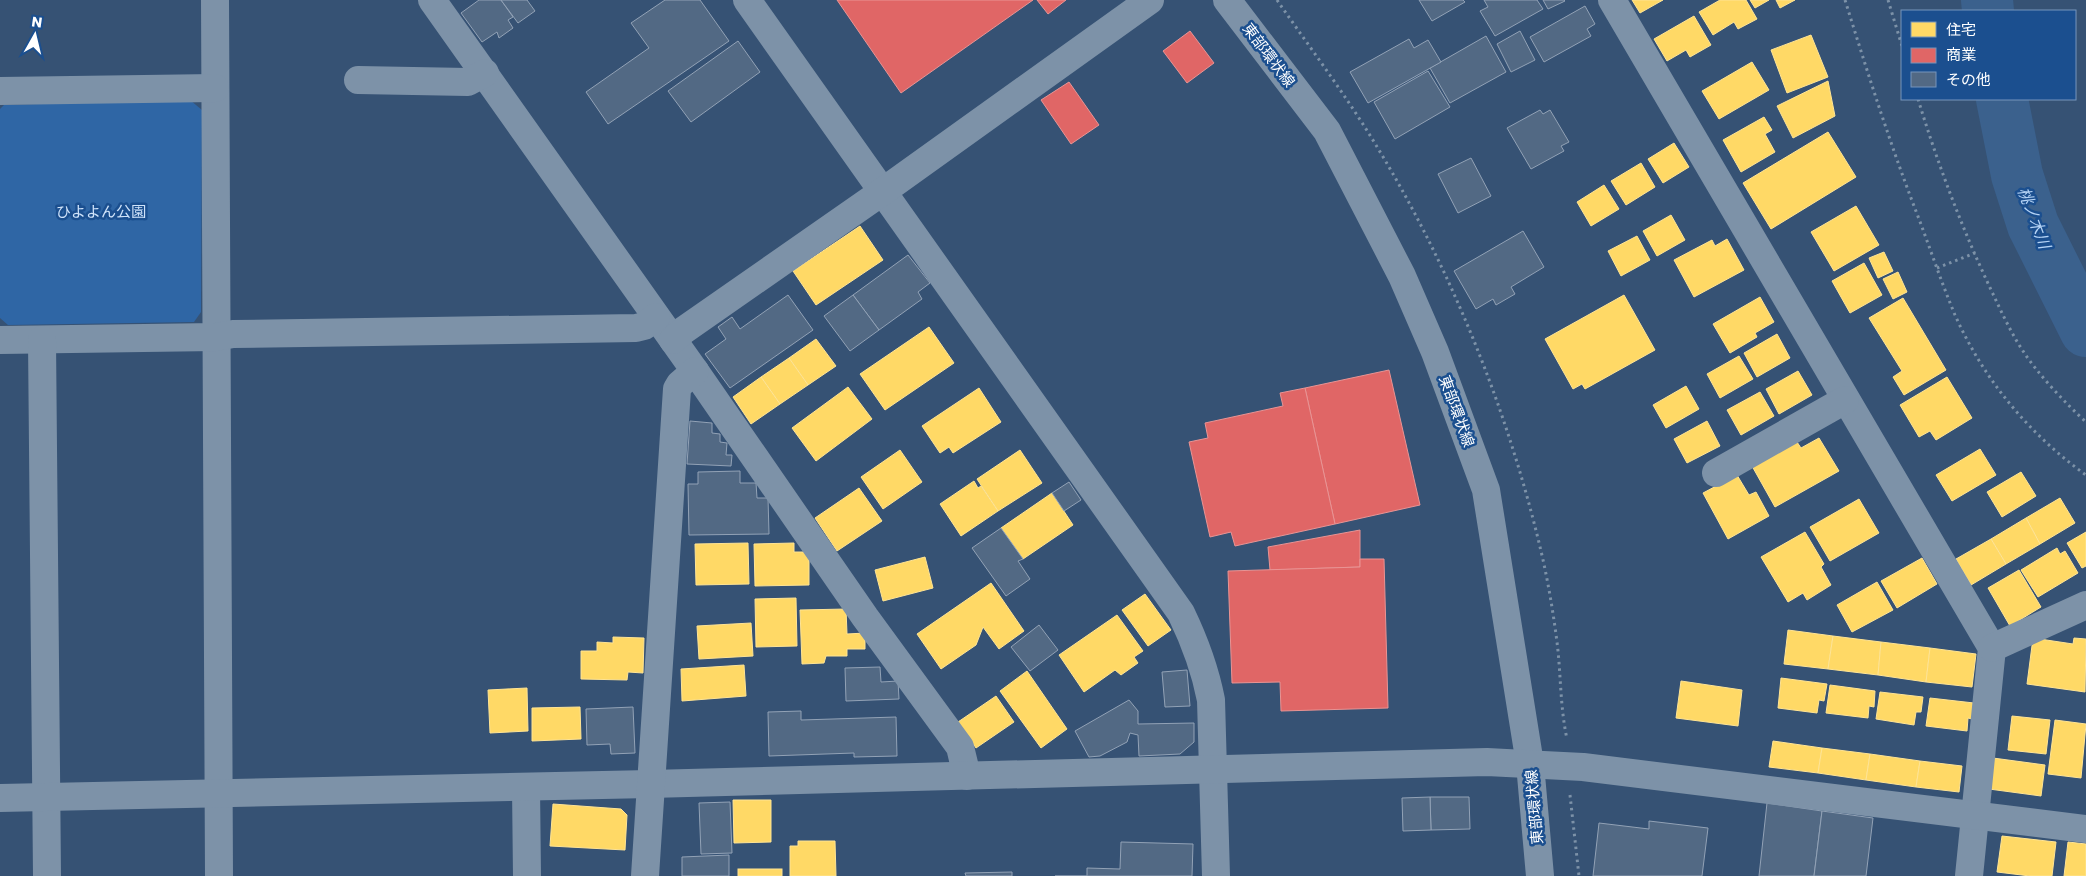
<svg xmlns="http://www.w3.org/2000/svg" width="2086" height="876" viewBox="0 0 2086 876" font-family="Poppins,'Noto Sans JP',sans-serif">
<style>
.green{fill:#2f66a5}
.homes{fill:#ffd966;stroke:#ffe494}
.shops{fill:#e06666;stroke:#e99494}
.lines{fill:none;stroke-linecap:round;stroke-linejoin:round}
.river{stroke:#3b618d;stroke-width:52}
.building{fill:#526984;stroke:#92a2b6}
.path{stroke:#7d92a8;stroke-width:3;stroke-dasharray:2.5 4;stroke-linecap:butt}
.minor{stroke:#7d92a8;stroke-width:28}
.labels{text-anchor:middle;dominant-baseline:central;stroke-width:5;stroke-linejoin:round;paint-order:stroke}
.street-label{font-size:15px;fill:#fff;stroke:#1b4f8f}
.park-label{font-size:15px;fill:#cfe3fa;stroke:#1b4f8f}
.water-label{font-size:16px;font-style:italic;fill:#b5d3f5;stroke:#1b4f8f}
</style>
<rect width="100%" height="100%" fill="#365274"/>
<!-- green -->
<path class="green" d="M190 100 202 110 201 312 194 322 8 325 0 318V109L4 105Z"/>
<!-- homes -->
<g class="homes">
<path d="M1632 0H1663L1640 13Z"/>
<path d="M1720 0H1746L1757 19 1738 29 1734 22 1713 35 1699 12Z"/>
<path d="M1750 0H1769L1755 8Z"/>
<path d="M1776 0H1795L1780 8Z"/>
<path d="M1694 16 1711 45 1690 57 1686 50 1667 61 1654 39Z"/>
<path d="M1811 35 1828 77 1787 93 1771 50Z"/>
<path d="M1752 62 1769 90 1719 119 1702 91Z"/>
<path d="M1828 81 1835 116 1793 138 1777 106Z"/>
<path d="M1764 117 1772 130 1765 134 1775 152 1741 172 1723 140Z"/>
<path d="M1828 132 1856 177 1771 229 1743 183Z"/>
<path d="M1674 143 1689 167 1663 183 1648 159Z"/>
<path d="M1641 163 1655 187 1626 205 1611 181Z"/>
<path d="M1604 185 1619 209 1591 226 1577 202Z"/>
<path d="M1856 206 1879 245 1834 271 1811 232Z"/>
<path d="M1671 215 1685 240 1657 256 1643 231Z"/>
<path d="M860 226 883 260 816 305 793 271Z"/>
<path d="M1637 236 1650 260 1621 276 1608 251Z"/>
<path d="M1727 239 1744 270 1694 297 1674 260 1712 240 1715 246Z"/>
<path d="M1884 252 1893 271 1878 278 1869 258Z"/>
<path d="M1864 263 1882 295 1850 313 1832 281Z"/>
<path d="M1898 272 1907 292 1893 299 1883 279Z"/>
<path d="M1624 295 1655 350 1585 389 1582 384 1573 389 1545 339Z"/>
<path d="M1760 297 1774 322 1755 333 1757 337 1730 353 1713 324Z"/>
<path d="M1903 298 1946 370 1904 395 1893 377 1902 371 1869 318Z"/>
<path d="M929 327 954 363 885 410 860 374Z"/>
<path d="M1777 334 1790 358 1757 377 1744 353Z"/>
<path d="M816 339 836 366 808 385 789 358Z"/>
<path d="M1739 356 1753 379 1720 398 1707 374Z"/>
<path d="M789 358 808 385 780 404 761 377Z"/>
<path d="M1798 371 1812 395 1779 414 1766 389Z"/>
<path d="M761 377 780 404 751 424 733 397Z"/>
<path d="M1947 377 1972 418 1936 440 1930 431 1919 437 1900 405Z"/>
<path d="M1686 386 1699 409 1666 428 1653 405Z"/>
<path d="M848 387 872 419 816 461 792 428Z"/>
<path d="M979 388 1001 422 953 453 949 447 940 453 922 426Z"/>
<path d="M1760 392 1774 416 1741 435 1727 410Z"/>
<path d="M1707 421 1720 446 1687 463 1674 439Z"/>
<path d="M1819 438 1839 471 1775 507 1752 466 1797 442 1801 448Z"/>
<path d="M1980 449 1996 475 1952 501 1936 475Z"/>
<path d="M900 450 922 482 883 509 861 477Z"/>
<path d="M1020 450 1042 483 998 511 977 479Z"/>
<path d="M2021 472 2036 496 2002 517 1987 492Z"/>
<path d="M1737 475 1749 495 1756 492 1769 516 1728 539 1703 493Z"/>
<path d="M974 481 978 488 981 486 998 511 961 536 940 504Z"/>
<path d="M859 488 882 521 837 551 815 518Z"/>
<path d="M1052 493 1073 525 1023 559 1001 528Z"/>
<path d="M2060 498 2075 523 2040 544 2026 518Z"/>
<path d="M1859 499 1879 533 1830 561 1810 527Z"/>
<path d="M2026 518 2040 544 2006 564 1991 539Z"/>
<path d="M1805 532 1824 564 1821 567 1831 585 1807 600 1803 593 1788 602 1761 557Z"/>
<path d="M2086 532V566L2082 568 2067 543Z"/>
<path d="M1991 539 2006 564 1971 585 1956 559Z"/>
<path d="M748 543 749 584 696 585 695 544Z"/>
<path d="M794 543V552H809V585L755 586 754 544Z"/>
<path d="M2057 548 2060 554 2065 551 2078 573 2038 597 2021 570Z"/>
<path d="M925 557 933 588 883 601 875 570Z"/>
<path d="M1922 558 1937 584 1897 608 1881 581Z"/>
<path d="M2019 570 2041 607 2010 626 1988 588Z"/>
<path d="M1877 582 1893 610 1852 632 1837 605Z"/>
<path d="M991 583 1024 631 999 649 983 627 976 645 941 669 917 634Z"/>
<path d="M1145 594 1171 630 1148 646 1122 610Z"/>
<path d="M796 598 797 646 756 647 755 599Z"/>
<path d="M846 609 847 634 865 633V649H847V656H826L824 663 802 664 800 610Z"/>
<path d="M1117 615 1143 651 1134 657 1138 663 1121 675 1115 670 1084 692 1059 655Z"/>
<path d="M751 623 753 656 699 659 697 626Z"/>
<path d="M1788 630 1833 636 1828 669 1784 664Z"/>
<path d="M1833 636 1881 642 1878 675 1828 669Z"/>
<path d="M613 637 644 638 643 673 628 672 627 680 581 679V651H597V642L613 643Z"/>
<path d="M2033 638 2073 644 2074 638 2086 639 2085 692 2027 684Z"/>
<path d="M1881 642 1930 648 1926 682 1878 675Z"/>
<path d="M1930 648 1976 654 1972 687 1926 682Z"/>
<path d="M744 665 746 696 682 701 681 669Z"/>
<path d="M1027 671 1067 729 1041 748 1000 691Z"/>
<path d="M1781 678 1827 684 1824 701 1819 700 1817 713 1778 708Z"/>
<path d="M1681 681 1742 690 1738 726 1676 718Z"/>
<path d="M1830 685 1875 691 1874 707 1869 706 1868 718 1826 713Z"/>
<path d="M527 688 528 731 490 733 488 690Z"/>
<path d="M1880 692 1923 697 1921 712H1916L1914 725 1876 719Z"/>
<path d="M996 696 1014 722 976 748 958 722Z"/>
<path d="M1930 698 1974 703 1972 719 1968 718 1967 731 1926 726Z"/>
<path d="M580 707 581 739 532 741V708Z"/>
<path d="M2012 716 2050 720 2046 754 2008 750Z"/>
<path d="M2055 720 2086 724 2081 778 2048 774Z"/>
<path d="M1773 741 1822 748 1818 773 1769 767Z"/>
<path d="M1822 748 1870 754 1866 780 1818 773Z"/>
<path d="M1870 754 1920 761 1916 787 1866 780Z"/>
<path d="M1993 758 2045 765 2041 796 1989 789Z"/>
<path d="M1920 761 1962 766 1959 792 1916 787Z"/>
<path d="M733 800H771V842L734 843Z"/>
<path d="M553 804 621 809 627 815 625 850 550 846Z"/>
<path d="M2002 836 2056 842 2052 876H2030L1997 872Z"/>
<path d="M798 841H835L836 876H790V846H798Z"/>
<path d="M2068 842 2086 844V876H2064Z"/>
<rect x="738" y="869" width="44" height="7"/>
</g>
<!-- shops -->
<g class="shops">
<path d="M837 0H1033L901 93Z"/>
<path d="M1037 0H1066L1048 14Z"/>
<path d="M1190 31 1214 63 1187 83 1163 51Z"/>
<path d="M1069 82 1099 125 1071 144 1041 100Z"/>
<path d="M1389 370 1420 505 1335 524 1305 388Z"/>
<path d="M1305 388 1335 524 1235 546 1231 532 1210 537 1189 442 1208 438 1205 423 1283 406 1280 393Z"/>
<path d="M1360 530V567L1270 570 1268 547Z"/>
<path d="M1360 559H1384L1388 708 1281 711 1280 682 1232 683 1228 571 1360 567Z"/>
</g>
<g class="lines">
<!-- river -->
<g class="river">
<path d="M1987 0 1988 11"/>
<path d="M2002 99 2017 175 2033 225 2086 331"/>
</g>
</g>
<!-- building -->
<g class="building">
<path d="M479 0H501L513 17 508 20 513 28 499 38 497 32 482 42 461 13Z"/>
<path d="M501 0H527L535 11 518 23Z"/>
<path d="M665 0H700L729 41 608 124 586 92 649 48 631 23Z"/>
<path d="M1419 0H1463L1465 2 1432 21Z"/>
<path d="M1484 0H1537L1543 9 1495 36 1480 11 1488 7Z"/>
<path d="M1543 0H1564L1565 1 1548 9Z"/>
<path d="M1585 6 1595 24 1587 29 1591 36 1544 62 1530 37Z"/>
<path d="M1520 31 1535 60 1511 72 1497 44Z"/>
<path d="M1486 36 1506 72 1450 103 1430 68Z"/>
<path d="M1409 39 1414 48 1428 40 1441 62 1368 103 1350 72Z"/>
<path d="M738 41 760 72 691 122 668 91Z"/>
<path d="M1428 71 1450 107 1395 139 1374 102Z"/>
<path d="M1540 110 1543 114 1550 110 1569 142 1561 146 1564 151 1531 169 1507 128Z"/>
<path d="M1471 158 1491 196 1458 213 1438 174Z"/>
<path d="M1523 231 1544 267 1511 287 1515 294 1496 305 1493 299 1476 309 1454 271Z"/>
<path d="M908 255 930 283 918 292 922 299 879 330 853 295Z"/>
<path d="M788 295 813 330 730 388 705 354 726 339 718 327 732 317 740 329Z"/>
<path d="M853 295 879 330 850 351 824 316Z"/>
<path d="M690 421 712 423V433L720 434V442L727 443 726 455H732L731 466 687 464Z"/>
<path d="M740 471V483H756L757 498H768L769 534 689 535 688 484H698V472Z"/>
<path d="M1069 482 1081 500 1064 511 1052 493Z"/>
<path d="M1001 528 1023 559 1018 561 1030 579 1006 596 972 548Z"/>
<path d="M1039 625 1058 650 1030 671 1011 647Z"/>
<path d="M880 667 881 682 898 681 899 699 846 701 845 668Z"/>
<path d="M1187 670 1190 706 1165 707 1162 672Z"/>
<path d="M1129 700 1138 711V724L1194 723V742L1180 754 1139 756 1138 735 1130 733 1127 742 1100 756 1089 757 1075 731Z"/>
<path d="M633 707 635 753 611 754 610 744 587 745 586 709Z"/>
<path d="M801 711V720L896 717 897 756 854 757V753L769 756 768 712Z"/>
<path d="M1430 797H1469L1470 829 1431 830Z"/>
<path d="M1430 797 1431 830 1403 831 1402 798Z"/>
<path d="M730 802 732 853 701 854 699 803Z"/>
<path d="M1767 803 1822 811 1814 876H1759Z"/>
<path d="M1822 811 1873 818 1866 876H1814Z"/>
<path d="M1649 821 1708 828 1702 876H1593L1599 823 1649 829Z"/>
<path d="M1121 842 1193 844 1192 876H1055H1087V868L1120 869Z"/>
<path d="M729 855V876H682V857Z"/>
<path d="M1012 872V876H966L965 873Z"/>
</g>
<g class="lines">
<!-- path -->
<g class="path">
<path d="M1277 0C1308 45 1342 90 1371 137 1449 263 1507 407 1541 551 1548 581 1553 611 1557 642 1561 674 1560 707 1567 739"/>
<path d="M1845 0C1868 74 1891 147 1919 219 1931 251 1942 284 1955 315 1984 380 2029 434 2086 475"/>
<path d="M1888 0 1902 46"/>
<path d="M1918 99C1938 165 1963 231 1993 294 2002 313 2011 333 2023 351 2037 373 2066 404 2086 422"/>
<path d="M1937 268 1975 253"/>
<path d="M1570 795 1579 876"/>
</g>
<!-- minor -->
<g class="minor">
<path d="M215 0 219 876"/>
<path d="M432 0 695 371 865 617 960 747 967 776"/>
<path d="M747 0 1181 613C1195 642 1205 669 1211 700L1216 876"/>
<path d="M1227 0 1327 131 1402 276 1435 352 1486 490 1530 764 1540 876"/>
<path d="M1612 0 1992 648 1969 876"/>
<path d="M358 80 468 82 485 73"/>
<path d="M0 91 215 88"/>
<path d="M0 340 216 337 233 334 636 328 644 326 656 317"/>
<path d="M42 340 47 876"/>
<path d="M673 340 684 330 882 192 1150 0"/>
<path d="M1716 473 1845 400"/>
<path d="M1992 648 2086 605"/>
<path d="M526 787 527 876"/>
<path d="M0 798 650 784 1487 762 1583 767 2086 829"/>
<path d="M645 876 677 389 680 384 695 371"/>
</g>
</g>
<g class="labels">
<!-- street labels -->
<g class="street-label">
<text transform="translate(1269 55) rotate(53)">東部環状線</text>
<text transform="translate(1457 411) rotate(70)">東部環状線</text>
<text transform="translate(1534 807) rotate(-95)">東部環状線</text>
</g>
<!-- park labels -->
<g class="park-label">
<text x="101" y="211">ひよよん公園</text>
</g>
<!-- water labels -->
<g class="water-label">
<text transform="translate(2034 218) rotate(69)">桃ノ木川</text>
</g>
</g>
<!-- legend -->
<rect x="1901" y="10" width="175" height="90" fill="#1b4f8f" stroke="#7695bc"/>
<rect x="1911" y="22" width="25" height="15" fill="#ffd966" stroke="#7695bc"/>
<text x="1946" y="35" font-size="15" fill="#ffffff">住宅</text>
<rect x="1911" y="48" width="25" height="15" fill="#e06666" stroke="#7695bc"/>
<text x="1946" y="60" font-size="15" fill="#ffffff">商業</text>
<rect x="1911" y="72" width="25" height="15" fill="#526984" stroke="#7695bc"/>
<text x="1946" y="85" font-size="15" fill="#ffffff">その他</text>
<!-- north arrow -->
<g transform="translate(35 35) rotate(8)" stroke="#1b4f8f" stroke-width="4" paint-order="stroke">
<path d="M0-4L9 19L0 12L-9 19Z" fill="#ffffff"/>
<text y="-8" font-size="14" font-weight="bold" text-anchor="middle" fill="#ffffff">N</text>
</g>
</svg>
